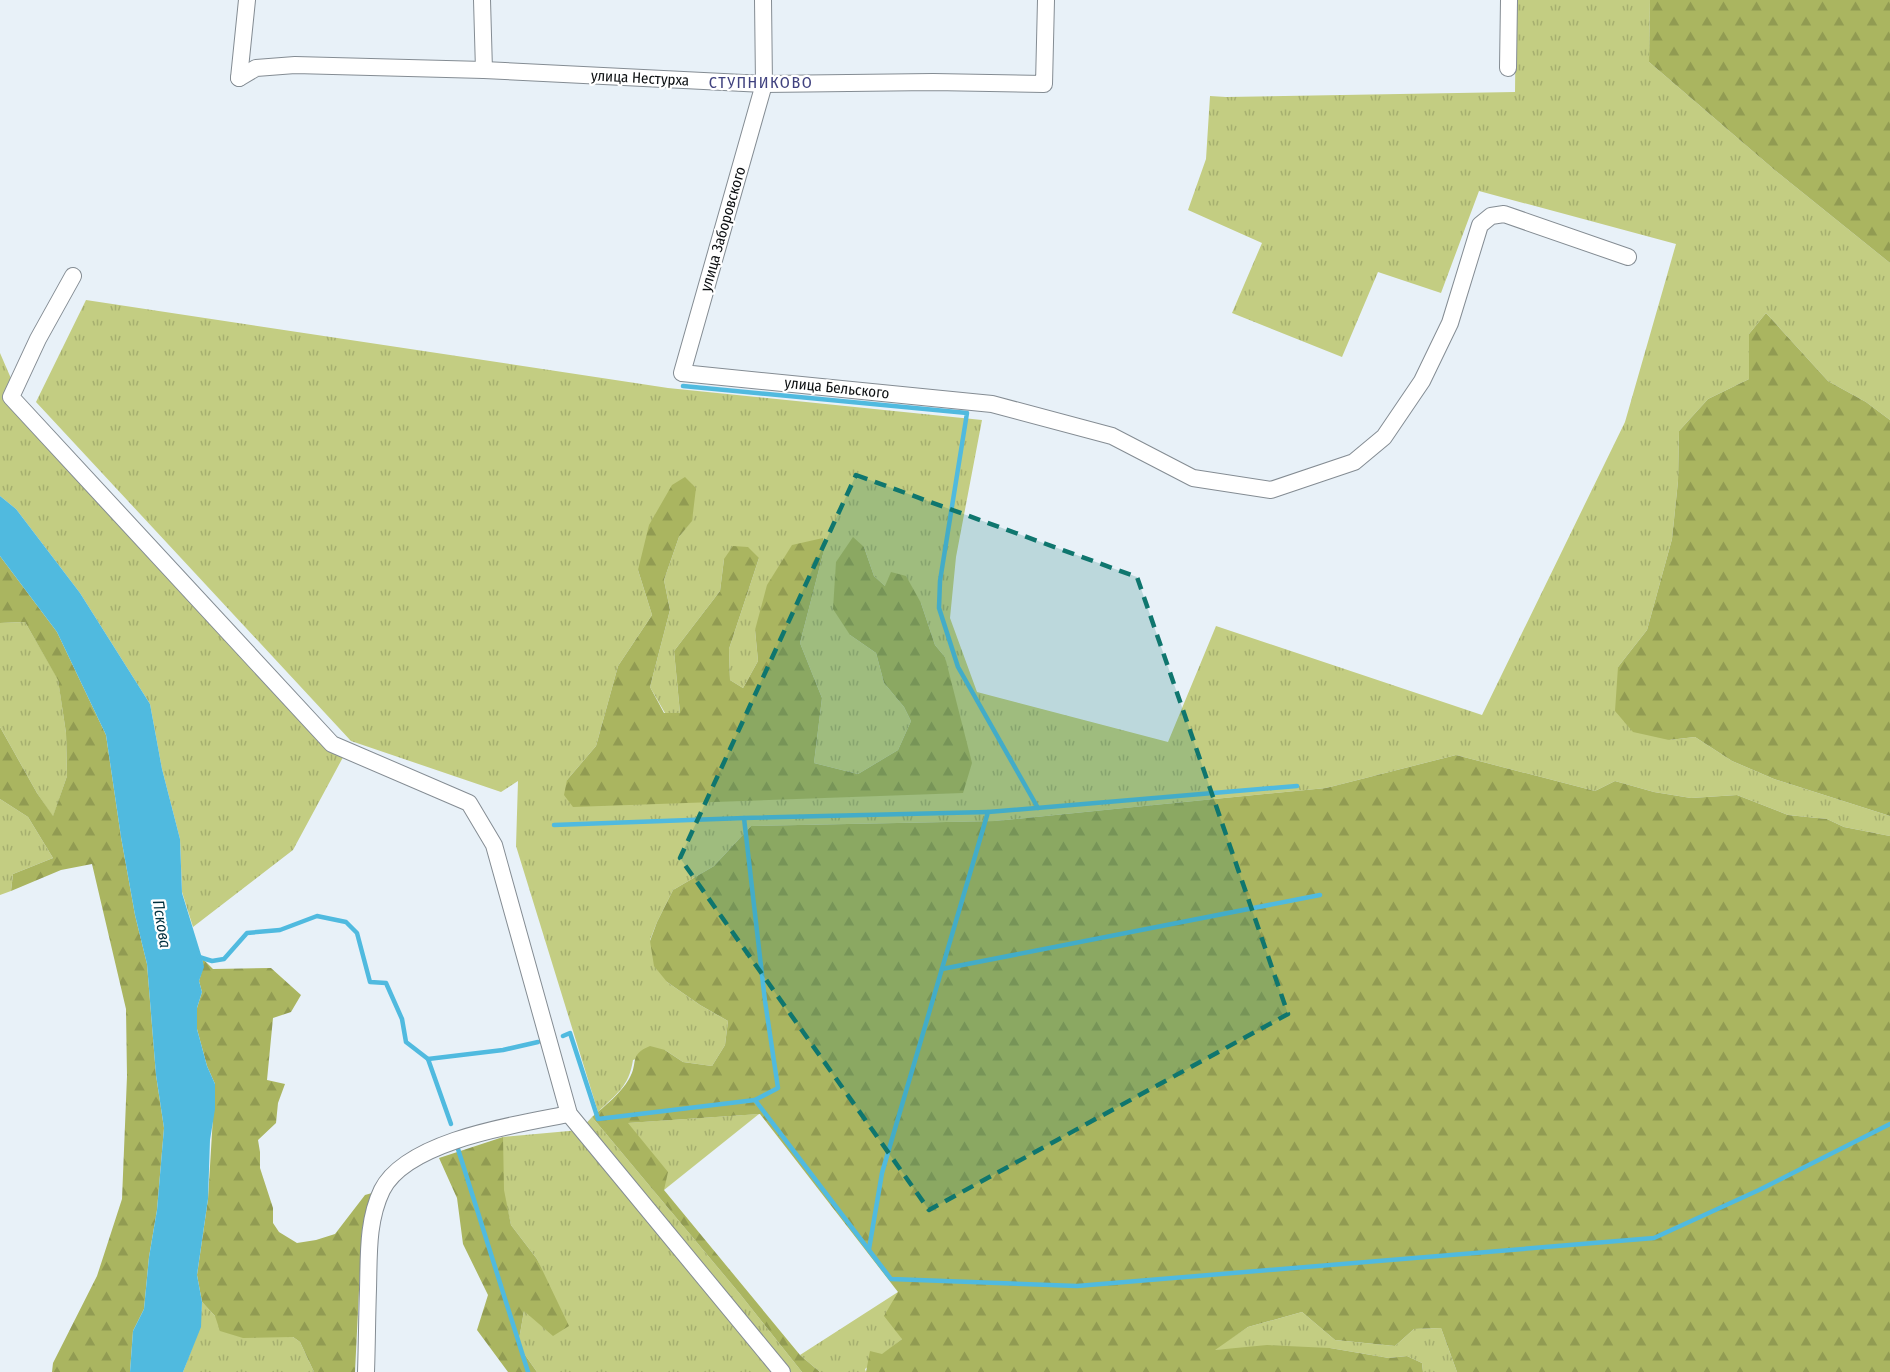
<svg xmlns="http://www.w3.org/2000/svg" width="1890" height="1372" viewBox="0 0 1890 1372" font-family="'Fira Sans Condensed',sans-serif">
<style>
.grass{fill:url(#grass-tufts);fill-rule:evenodd}
.forest{fill:url(#forest-firs)}
.water{fill:#50badf}
.lines{fill:none;stroke-linecap:round;stroke-linejoin:round}
.stream{stroke:#50badf;stroke-width:4.5}
.minor-casing{stroke:#848c93;stroke-width:18}
.minor{stroke:#fff;stroke-width:16}
.marked{fill:#0f766e;fill-opacity:0.2;stroke:#0f766e;stroke-width:4.5;stroke-dasharray:12 8;stroke-linejoin:round}
.labels{text-anchor:middle;dominant-baseline:central;stroke-width:4.5;stroke-linejoin:round;paint-order:stroke}
.street-label{font-size:15px;fill:#0d1012;stroke:#fff}
.neighbourhood-label{font-size:16px;letter-spacing:1.5px;fill:#40427f;stroke:#fff}
.water-label{font-size:16px;font-style:italic;fill:#00303f;stroke:#fff}
</style>
<defs>
<pattern id="grass-tufts" width="24" height="20" patternUnits="userSpaceOnUse" patternTransform="scale(1.5)"><rect width="24" height="20" fill="#c3cd82"/><path d="M3 7l-1-3M5 7V3M7 7l1-3M15 17l-1-3M17 17v-4M19 17l1-3" fill="none" stroke="#a6af6f"/></pattern>
<pattern id="forest-firs" width="22" height="20" patternUnits="userSpaceOnUse" patternTransform="scale(1.5)"><rect width="22" height="20" fill="#aab560"/><path d="M5 1l3.5 6h-7zM16 11l3.5 6h-7z" fill="#919b52"/></pattern>
</defs>
<rect width="100%" height="100%" fill="#e8f1f8"/>
<!-- grass -->
<g class="grass">
<path d="M1516 0H1650L1649 62 1777 172 1890 263V420L1866 402 1828 381 1766 313 1749 334V379L1708 399 1679 431 1678 481 1672 539 1647 630 1618 667 1669 740 1695 737 1732 761 1774 779 1890 816V836L1844 827 1827 819 1788 815 1737 795 1691 798 1654 792 1615 781 1595 791 1456 755 1326 788 1144 806 995 821 751 826 714 866 673 890 657 922 650 940 667 982 700 1005 728 1021 725 1045 712 1066 683 1062 665 1050 633 1060C629 1087 616 1094 598 1112L516 846 518 781 501 792 351 741 36 402 86 300 668 388 982 420 956 557 950 618 977 692 1168 742 1216 626 1482 715 1625 422 1676 244 1479 191 1441 293 1378 272 1342 357 1232 313 1262 243 1188 210 1206 159 1210 96 1226 97 1515 92ZM692 520 679 537 664 580 670 610 650 687 665 713H680L674 651 720 591 724 559 759 558 729 649 730 680 743 688 758 661 755 630 823 554 800 643 822 698 814 763 858 774 898 750 911 721 904 707 884 683 876 653 850 635 864 547 874 576 886 587 921 603 935 645 945 657 962 793 567 780 596 746 618 666 652 615 638 570Z"/>
<path d="M0 353 16 390 20 407 337 742 348 748 293 850 193 927 182 892 180 839 162 769 150 704 80 593 16 509 0 496Z"/>
<path d="M25 622 58 679 66 733 67 776 53 817 37 793 0 727V623Z"/>
<path d="M0 799 28 817 53 858 13 874 11 891 0 895Z"/>
<path d="M759 1114 664 1190 627 1123Z"/>
<path d="M592 1117 740 1294 802 1372H537L518 1345 524 1311 550 1290 537 1259 511 1225 503 1190V1137L580 1130Z"/>
<path d="M898 1292 902 1339 865 1369 866 1372H820L800 1355Z"/>
<path d="M202 1302 215 1316 293 1337 300 1342 314 1372H183L200 1327Z"/>
<path d="M1302 1312 1335 1340 1395 1346 1414 1329 1441 1328 1457 1372H1423L1422 1363 1407 1356 1389 1358 1330 1348 1213 1350 1248 1327Z"/>
</g>
<!-- forest -->
<g class="forest">
<path d="M1650 0H1890V263L1777 172 1649 62Z"/>
<path d="M1766 313 1828 381 1866 402 1890 420V816L1774 779 1732 761 1695 737 1669 740 1633 732 1615 711 1618 667 1647 630 1672 539 1678 481 1679 431 1708 399 1749 379V334Z"/>
<path d="M685 477 696 488 692 521 679 537 664 580 670 610 650 687 664 713H680L674 651 720 591 724 559 733 546 748 547 759 558 729 649 730 680 743 688 758 661 755 630 767 585 792 545 823 538V554L800 643 822 698 814 763 858 774 898 750 911 721 904 707 884 683 876 653 850 635 833 609 836 562 853 537 864 547 874 576 885 586 891 572 906 576 921 603 935 645 945 657 972 763 963 793 573 807 564 795 567 780 596 746 618 666 652 615 638 570 649 525 672 485Z"/>
<path d="M0 556 57 632 106 735 121 837 135 915 147 964 156 1075 164 1128 157 1210 149 1257 144 1309 133 1331 130 1372H52L53 1363 97 1276 122 1199 127 1076 126 1009 92 864 61 870 11 891 13 874 53 858 28 817 0 799V727L37 793 53 816 67 776 66 733 58 680 25 622 0 623Z"/>
<path d="M1456 755 1595 791 1615 781 1654 792 1691 798 1737 795 1788 815 1827 819 1844 827 1890 836V1372H1457L1441 1328 1414 1329 1395 1346 1335 1340 1302 1312 1248 1327 1215 1350 1267 1345 1330 1348 1389 1358 1407 1356 1422 1363 1423 1372H866L870 1351 882 1354 902 1339 884 1316 898 1292 760 1114 628 1123 668 1172 664 1190 800 1355 820 1372H802L740 1294 592 1117C605 1106 621 1093 629 1079 639 1063 628 1055 650 1046L665 1050 683 1062 712 1066 725 1045 728 1021 700 1005 667 982 654 966 650 941 657 922 673 890 714 866 751 826 995 821 1144 806 1326 788Z"/>
<path d="M202 958 213 969 271 968 301 995 291 1012 273 1018 267 1080 285 1084 278 1103 276 1123 258 1140 260 1152V1168L273 1208V1223L279 1232 297 1243 316 1240 335 1234 365 1195 372 1193 362 1229 355 1372H314L300 1342 293 1337 243 1338 220 1331 215 1316 202 1302 197 1275 208 1199 215 1084 207 1066 197 1029V1008L202 992 199 981 203 967Z"/>
<path d="M503 1137 504 1190 511 1225 537 1259 569 1326 553 1336 524 1311 518 1345 537 1372H508L477 1330 488 1295 463 1244 457 1198 439 1158Z"/>
</g>
<!-- water -->
<path class="water" d="M0 496 16 509 80 593 150 704 162 769 180 839 182 893 202 958 204 967 199 981 202 992 197 1008V1029L207 1066 215 1084V1109L210 1140 208 1199 197 1275 202 1302 201 1327 183 1372H130L133 1331 144 1309 149 1257 157 1210 164 1128 156 1075 147 964 135 915 121 837 106 735 57 632 0 556Z"/>
<g class="lines">
<!-- stream -->
<g class="stream">
<path d="M683 386 967 413 940 581 939 608 958 667 1038 808"/>
<path d="M744 818 765 1001 778 1088 755 1100"/>
<path d="M554 825 744 818 988 812"/>
<path d="M199 957 212 961 224 959 247 933 280 930 317 916 346 922 357 933 370 982 386 983 402 1019 406 1042 428 1059 503 1050 538 1042"/>
<path d="M942 969 1320 895"/>
<path d="M563 1036 570 1033 598 1119 755 1100 891 1279 1077 1286 1654 1238 1759 1190 1890 1124"/>
<path d="M428 1059 451 1124"/>
<path d="M458 1149 528 1372"/>
<path d="M869 1249 882 1173 988 812 1297 786"/>
</g>
<defs>
<g id="minor">
<path d="M482 0 484 70"/>
<path d="M763 0 764 84 682 373 992 404 1112 436 1193 478 1271 490 1354 462 1384 437 1422 381 1450 323 1480 225 1491 216 1504 214 1628 257"/>
<path d="M1508 68 1509 0"/>
<path d="M239 78 256 68 295 65 484 70 764 84 933 82 1044 84 1046 0"/>
<path d="M239 78 247 0"/>
<path d="M73 276 38 339 11 397 332 744 469 803 494 845 569 1114 782 1372"/>
<path d="M366 1372C367 1344 367 1317 368 1289 369 1256 367 1221 382 1190 407 1140 519 1124 569 1114"/>
</g>
</defs>
<!-- minor casing -->
<use href="#minor" class="minor-casing"/>
<!-- minor -->
<use href="#minor" class="minor"/>
</g>
<!-- marked area -->
<path class="marked" d="M856 475 1137 577 1288 1014 929 1210 680 858Z"/>
<g class="labels">
<!-- street labels -->
<g class="street-label">
<text transform="translate(640 78) rotate(3)">улица Нестурха</text>
<text transform="translate(723 229) rotate(-74)">улица Заборовского</text>
<text transform="translate(837 388) rotate(6)">улица Бельского</text>
</g>
<!-- neighbourhood labels -->
<g class="neighbourhood-label">
<text x="761" y="82">СТУПНИКОВО</text>
</g>
<!-- water labels -->
<g class="water-label">
<text transform="translate(162 924) rotate(81)">Пскова</text>
</g>
</g>
</svg>
